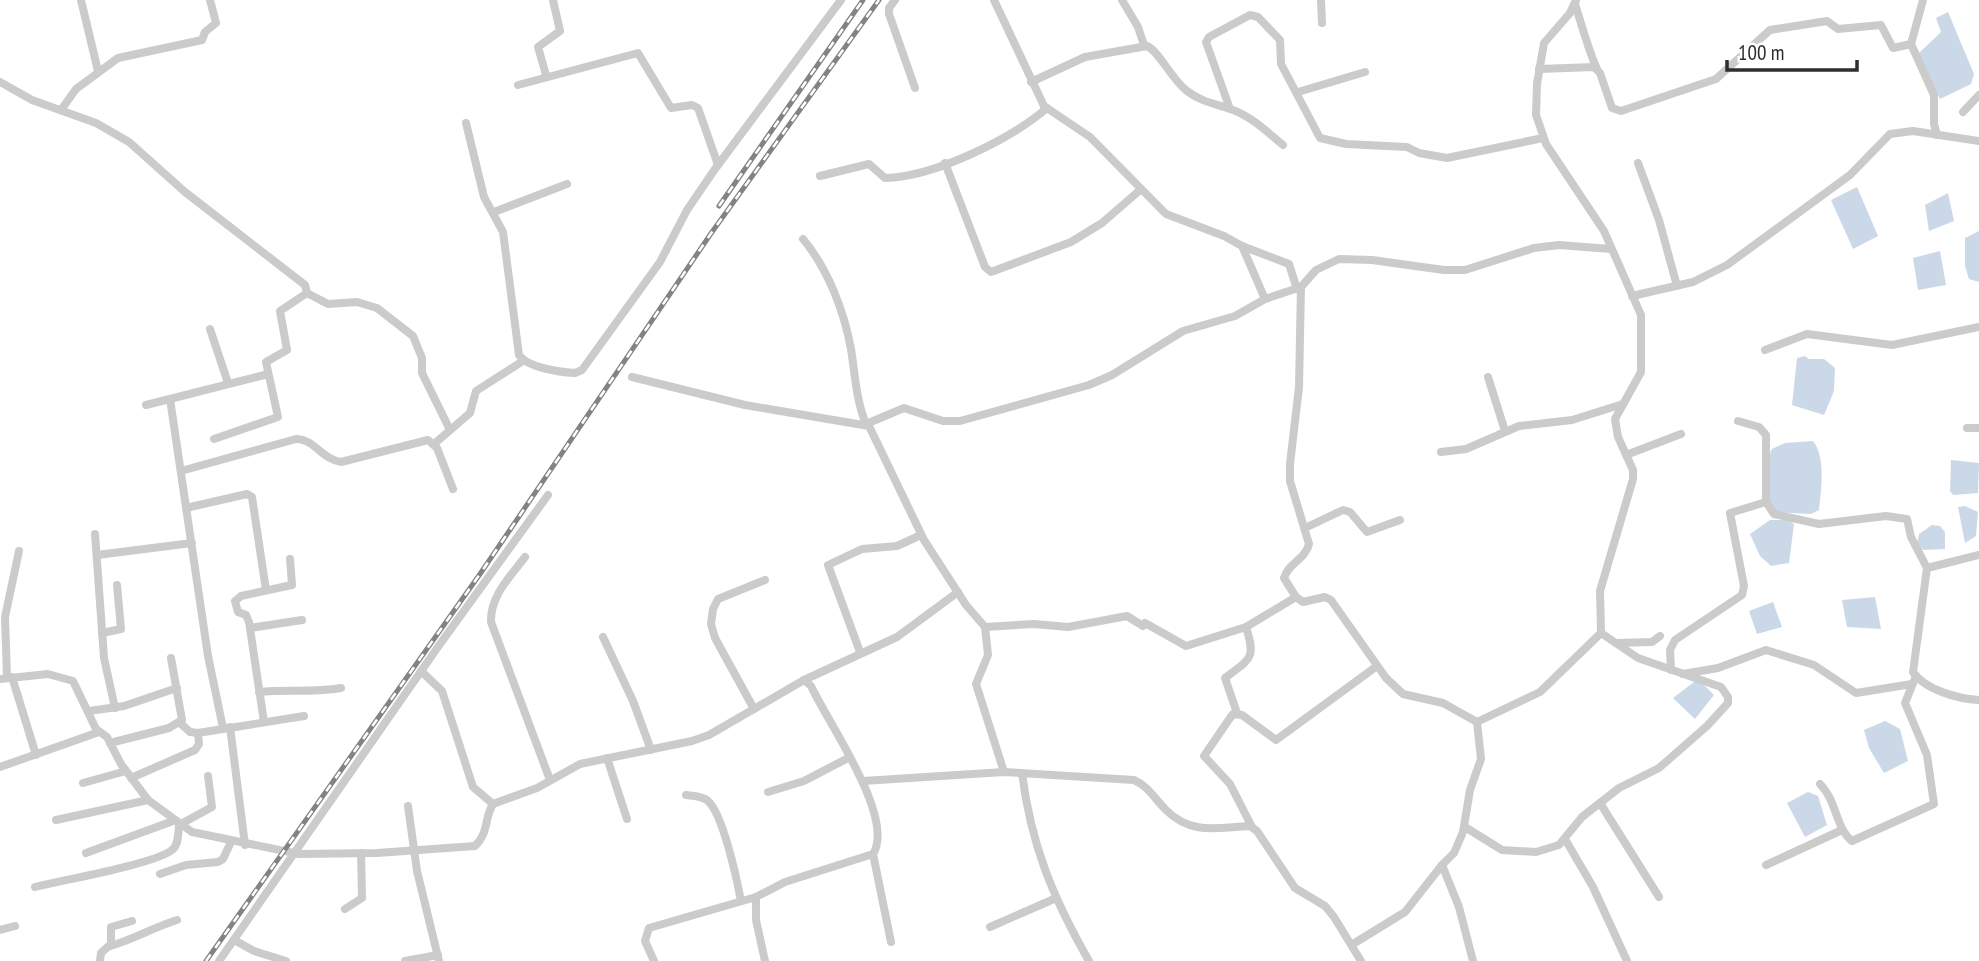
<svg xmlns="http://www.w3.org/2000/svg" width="1979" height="961" viewBox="0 0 1979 961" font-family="'PT Sans Narrow',sans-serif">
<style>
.water{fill:#cbd8e8}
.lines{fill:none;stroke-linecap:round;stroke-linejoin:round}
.street{stroke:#cbcbcb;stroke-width:8}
.rail-casing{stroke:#838383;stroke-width:5}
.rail{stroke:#fff;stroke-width:2.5;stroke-dasharray:8;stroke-linecap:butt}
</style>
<rect width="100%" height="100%" fill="#fff"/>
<!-- water -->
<g class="water">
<path d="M1948 12 1974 74 1971 84 1940 99 1918 54 1941 32 1936 18Z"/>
<path d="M1857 187 1878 236 1853 249 1831 200Z"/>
<path d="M1948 193 1954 221 1929 231 1925 205Z"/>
<path d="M1979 231V282L1969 279 1965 266V238Z"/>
<path d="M1940 251 1946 285 1918 290 1913 258Z"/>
<path d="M1805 356 1809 359H1824L1835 368 1834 391 1824 415 1792 405 1797 358Z"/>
<path d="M1813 441C1826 457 1821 490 1819 510L1811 514 1773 512C1765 494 1763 466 1772 449L1785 443Z"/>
<path d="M1951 460 1979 463 1978 493 1953 495 1950 491Z"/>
<path d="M1965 506 1978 512 1976 536 1965 543 1958 507Z"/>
<path d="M1770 520H1788L1794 524 1789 563 1771 566 1760 556 1750 534Z"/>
<path d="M1932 525 1940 526 1945 532V549L1923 550 1917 544 1919 534Z"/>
<path d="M1875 597 1881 629 1847 627 1842 600Z"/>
<path d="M1773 602 1782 627 1757 634 1749 611Z"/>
<path d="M1698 679 1714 695 1695 719 1673 698Z"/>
<path d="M1885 721 1900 729 1908 761 1884 773 1869 748 1864 730Z"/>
<path d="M1808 792 1818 796 1827 825 1805 837 1787 803Z"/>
</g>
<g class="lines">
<!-- street -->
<g class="street">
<path d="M81 0 98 71"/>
<path d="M895 0 889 8V14L915 88"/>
<path d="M994 0 1044 106 1090 137 1166 214 1224 236 1242 246 1265 299 1301 287 1316 270 1339 259 1372 260 1444 270H1465L1534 248 1559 245 1611 249"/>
<path d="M1122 0 1138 27 1144 45"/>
<path d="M1321 0 1322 23"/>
<path d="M1575 4C1582 26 1588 49 1597 69"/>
<path d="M1911 44 1934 95V124L1937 135"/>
<path d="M1539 69 1594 67 1600 73 1612 108 1621 111 1716 79 1770 30 1827 21 1838 29 1881 25 1893 48 1911 44 1923 0"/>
<path d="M546 75 538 47 560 31 553 0"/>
<path d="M0 82 32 100 96 123 129 142 185 192 305 285 307 293 280 311 287 350 266 362 278 417 214 439"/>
<path d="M1031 82 1085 57 1147 46C1160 52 1171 79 1187 91 1201 102 1217 104 1233 110 1252 117 1267 132 1283 145"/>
<path d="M518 85 638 53 671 108 692 105 698 108 718 165"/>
<path d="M1298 92 1365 72"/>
<path d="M1230 109 1206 42 1209 37 1250 15 1258 17 1280 40 1281 64 1320 138 1346 144 1407 147 1419 153 1447 158 1543 138"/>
<path d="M61 110 76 89 118 58 202 40 205 32 216 23 210 0"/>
<path d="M1963 112 1979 95"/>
<path d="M466 123 484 197 503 232 519 355C528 368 560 372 575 373L582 370 660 262 687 210 715 169 841 0"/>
<path d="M945 163 985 267 991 272 1071 242 1102 223 1140 190"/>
<path d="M1638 163 1659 220 1677 286"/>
<path d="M820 176 869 164 885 178C934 177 1011 139 1047 108"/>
<path d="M494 212 567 184"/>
<path d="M803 239C828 269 844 311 851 349 855 374 856 400 866 424L904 408 943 421H960L1089 385 1112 375 1183 331 1235 316 1265 299"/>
<path d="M1242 246 1289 264 1297 289"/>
<path d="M1301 287 1299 387 1290 464V481L1309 544C1305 560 1288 563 1284 578L1296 597 1303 602 1325 597 1331 600 1386 678 1403 694 1443 703 1477 722 1481 759 1470 790 1463 832 1454 853 1442 865"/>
<path d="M307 293 328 304 357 302 377 308 413 336 422 358V373L450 430"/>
<path d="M1632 296 1693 282 1727 265 1850 175 1890 134 1913 131 1979 141"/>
<path d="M210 329 228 383"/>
<path d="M1765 350 1807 334 1892 345 1979 327"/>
<path d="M632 377 745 405 869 426 924 540 966 605 985 627 988 655 976 684 1004 772"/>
<path d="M1488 377 1505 431"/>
<path d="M170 399 208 656 223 728"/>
<path d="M146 405 268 374"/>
<path d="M1738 421 1759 427 1766 435V502L1774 514 1819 524 1886 516 1907 519 1911 537 1927 568 1913 672C1925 690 1959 699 1979 700"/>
<path d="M1967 428H1979"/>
<path d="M434 444 470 413 476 391 523 361"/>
<path d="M1441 452 1466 449 1519 426 1572 420 1623 404"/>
<path d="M1626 455 1681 434"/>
<path d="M181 471 296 439C313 438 323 460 341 462L428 440 437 448 453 489"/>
<path d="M186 508 247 494 252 497 266 590"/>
<path d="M1305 528 1343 510 1350 512 1367 532 1400 520"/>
<path d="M95 534 104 658 115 708"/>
<path d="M97 555 192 543"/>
<path d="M525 557C510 577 490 596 491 622L550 780"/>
<path d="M1927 568 1979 555"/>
<path d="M1145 623 1186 646 1246 627 1296 597"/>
<path d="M985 627 1034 624 1068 627 1127 616 1143 626"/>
<path d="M250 628 302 620"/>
<path d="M102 633 121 629 117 585"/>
<path d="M603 637 633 701 651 750"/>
<path d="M1616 643 1652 642 1660 636"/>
<path d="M860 652 828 565 862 549 897 546 921 535"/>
<path d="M1671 670 1670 650 1675 640 1742 595 1744 586 1730 513 1766 502"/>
<path d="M421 671 442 691 473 787 493 804"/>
<path d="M1683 674 1718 668 1766 650 1814 665 1856 693 1912 684"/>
<path d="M7 677 5 617 19 551"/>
<path d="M12 677 36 755"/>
<path d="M0 679 48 674 73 681 96 729 107 737 121 764 148 800 192 832 299 854 377 853 475 846C489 833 484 818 493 804L537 788 580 764 692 741 709 735 804 680 811 686C828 723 896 818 873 854L785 882 756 897V920L765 961"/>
<path d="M804 680 897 637 958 592"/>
<path d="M259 692C287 689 313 693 341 688"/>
<path d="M754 709 715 638 711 624 713 609 718 599 765 580"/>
<path d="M89 711 124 706 177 688"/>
<path d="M1237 713 1225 678C1251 658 1256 659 1246 627"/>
<path d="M264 722 249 622 246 615 238 612 235 601 241 596 292 585 290 559"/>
<path d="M1477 722 1540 692 1601 633 1600 591 1633 479V470L1618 437 1615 419 1641 372V315L1604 231 1546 144 1536 115 1537 84 1544 43 1570 13 1576 0"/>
<path d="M180 723 190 732 198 733 304 716"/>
<path d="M230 727 245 845"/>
<path d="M110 743 169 728 182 720 171 658"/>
<path d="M607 758 627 819"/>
<path d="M0 767 99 732"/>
<path d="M1022 773C1031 845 1053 898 1089 961"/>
<path d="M131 778 195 750 199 744 198 733"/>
<path d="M863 781 1004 772 1134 780C1148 786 1155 799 1166 810 1192 836 1219 827 1250 826L1257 831 1295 888 1325 906 1334 917 1361 961"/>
<path d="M83 783 126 771"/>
<path d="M1820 784C1837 801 1836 829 1852 841L1934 804 1927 755 1905 703 1916 676"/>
<path d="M768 792 804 781 850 757"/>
<path d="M686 795C692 796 703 796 708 801 723 814 737 880 741 901"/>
<path d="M1600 803 1659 897"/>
<path d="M408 806 417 871 439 961"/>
<path d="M56 820 148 800"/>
<path d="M1252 827 1230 784 1204 756 1230 718 1233 714 1242 715 1276 740 1377 666"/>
<path d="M1465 827 1502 850 1536 852 1559 845 1582 817 1619 788 1659 768 1707 726 1728 703V697L1721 687 1638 658 1601 633"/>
<path d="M1565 839 1593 887 1627 961"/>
<path d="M86 853 173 821"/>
<path d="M873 854 891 942"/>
<path d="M1766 865 1842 830"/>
<path d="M160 874 186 865 218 862 223 859 231 842"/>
<path d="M35 887C62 880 155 864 172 850 179 845 178 833 179 825L212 807 208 776"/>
<path d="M345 909 362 898 361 853"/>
<path d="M990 927 1054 899"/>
<path d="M0 930 15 926"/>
<path d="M234 940 254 951 286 961"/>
<path d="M1353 944 1405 912 1442 865 1459 907 1473 961"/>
<path d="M110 946C135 939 154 927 177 920"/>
<path d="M100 961 101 953 111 944V927L132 921"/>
<path d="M219 961 440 644 548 495"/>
<path d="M405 961 438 955"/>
<path d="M654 961 645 941 649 928 756 897"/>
</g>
<defs>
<g id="rail">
<path d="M719 206 863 0"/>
<path d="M206 961 480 574 712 232 879 0"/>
</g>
</defs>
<!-- rail casing -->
<use href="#rail" class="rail-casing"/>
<!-- rail -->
<use href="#rail" class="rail"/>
</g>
<!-- scale -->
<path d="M1727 60v10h130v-10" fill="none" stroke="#2e2e2e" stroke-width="3.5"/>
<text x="1738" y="60" font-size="21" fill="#2e2e2e" stroke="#ffffff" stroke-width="5" paint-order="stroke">100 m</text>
</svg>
